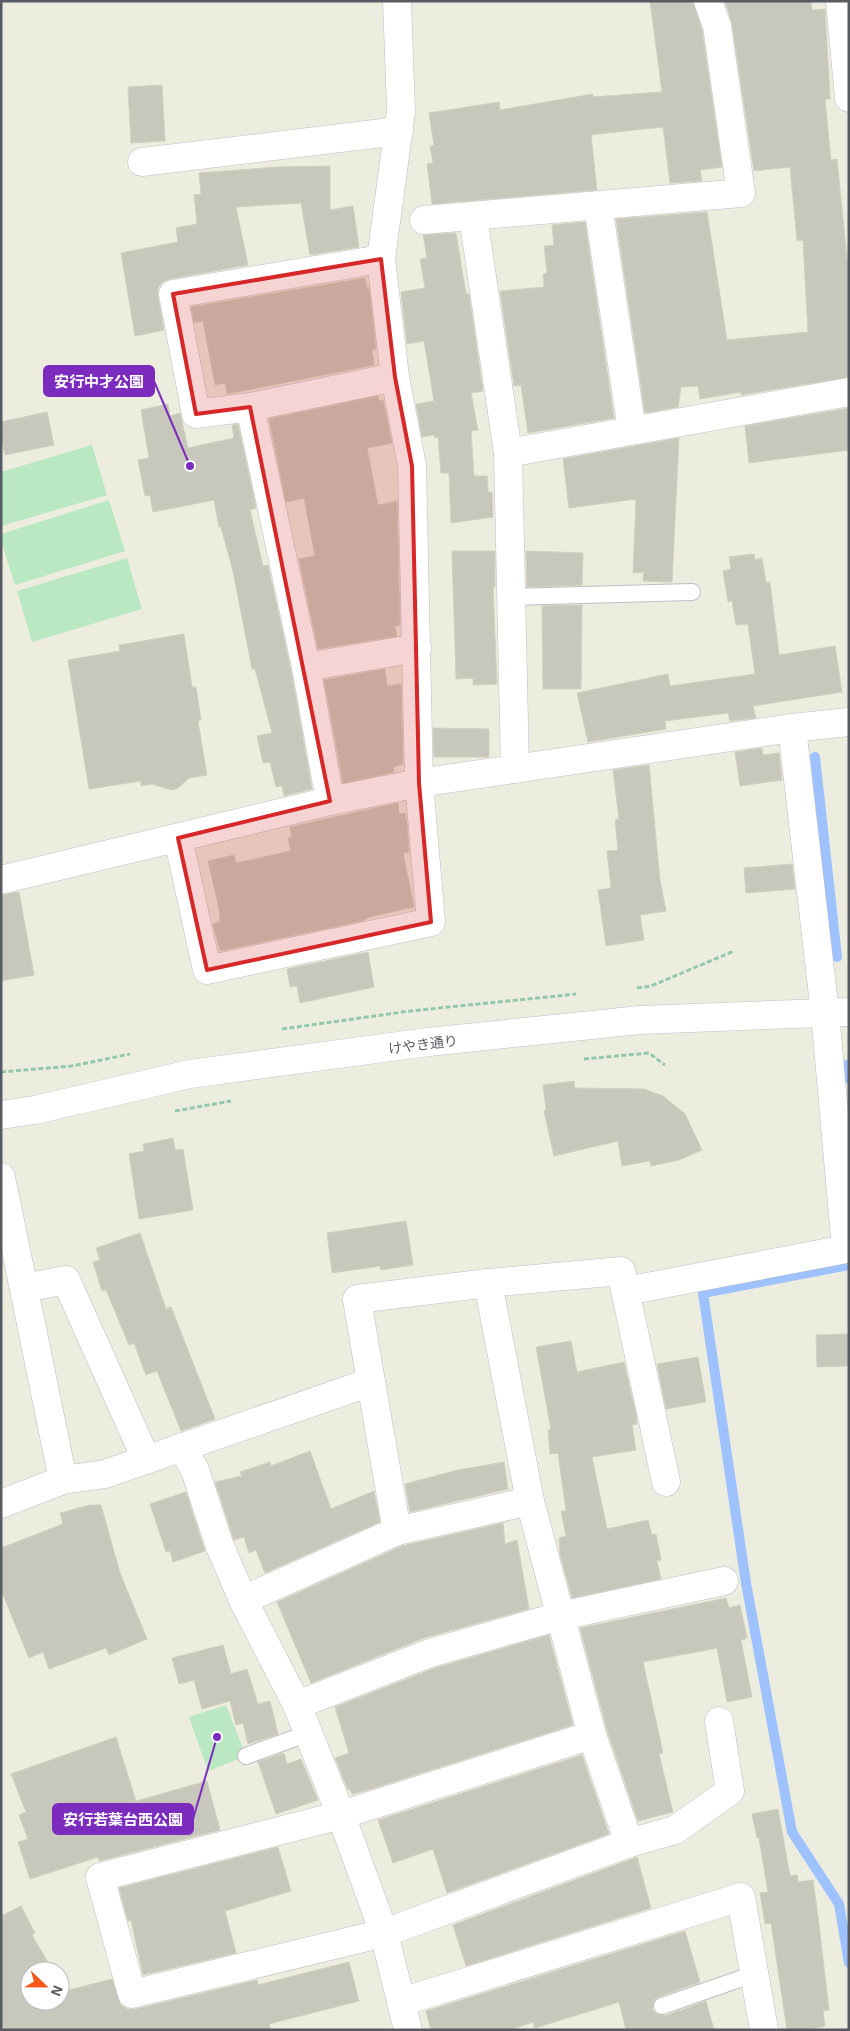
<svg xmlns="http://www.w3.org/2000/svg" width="850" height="2031" viewBox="0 0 850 2031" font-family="'Exo 2','Noto Sans JP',sans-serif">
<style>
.green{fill:#b9e8c2}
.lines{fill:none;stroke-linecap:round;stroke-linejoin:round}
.stream{stroke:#9ec2ff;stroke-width:10}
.building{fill:#c8c7bc;stroke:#d2d0bd}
.lane-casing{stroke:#bdbec5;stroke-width:18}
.street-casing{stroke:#bdbec5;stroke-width:29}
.secondary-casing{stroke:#bcbec7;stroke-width:29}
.path{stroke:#92c8ac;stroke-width:3;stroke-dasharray:5 2.5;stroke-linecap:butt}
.lane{stroke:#fff;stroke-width:16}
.street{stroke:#fff;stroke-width:28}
.secondary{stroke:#fff;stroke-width:28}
.marked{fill:#d62828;fill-opacity:0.2;stroke:#d62828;stroke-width:4;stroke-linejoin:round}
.labels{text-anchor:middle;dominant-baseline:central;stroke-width:4;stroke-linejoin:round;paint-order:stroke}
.street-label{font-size:14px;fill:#585b62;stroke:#fff}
.leader{fill:none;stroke:#7b2cbf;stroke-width:2}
.callout-dot{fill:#7b2cbf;stroke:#fff;stroke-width:2}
.callout{fill:#7b2cbf;stroke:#7b2cbf;stroke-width:2}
.callout-label{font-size:15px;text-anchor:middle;font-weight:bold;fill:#fff}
</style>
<rect width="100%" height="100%" fill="#ededdf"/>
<!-- green -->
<g class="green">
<path d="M92 445 107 495 1 526V472Z"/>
<path d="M109 500 125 551 15 585 1 541V534Z"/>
<path d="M127 558 142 609 32 642 17 591Z"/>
<path d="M226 1705 246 1756 208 1771 189 1717Z"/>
</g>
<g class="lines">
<!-- stream -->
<g class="stream">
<path d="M815 757 837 957"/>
<path d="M847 1065 849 1079"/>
<path d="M849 1265 703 1293 746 1583 792 1832 839 1904 849 1963"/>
</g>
</g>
<!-- building -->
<g class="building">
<path d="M650 1H693L702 30 722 167 700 170 702 181 670 183 663 127 597 134 591 135 597 190 432 204 427 164 433 163 430 146 434 145 429 113 499 102 500 110 593 94V97L662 92Z"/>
<path d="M725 1H811L812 10 825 9 830 99H825L831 160 837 159 849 278V377L741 395V392L700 399 698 386 681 387 678 407 645 413 616 219 707 212 727 340 808 332 803 240 797 241 790 167 754 171 732 24Z"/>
<path d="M162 85 165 141 131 143 128 87Z"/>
<path d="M330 166V210L353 206 359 247 310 255 301 203 236 207 248 265 170 279 163 282 158 288V296L164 330 135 336 121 253 178 242 176 228 197 224 194 195 201 194 199 173 278 167Z"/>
<path d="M585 222 614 418 528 433 521 385 514 386 500 291 544 287 543 274 547 273 544 246 554 245 552 225Z"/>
<path d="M456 233 466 294H469L483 391 471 393 478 430 471 431 474 476H487L488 492H492L493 517 451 523 449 473H441L438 437 435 438 434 435 422 437 416 404 434 401 424 341 407 344 401 292 425 288 420 259 427 258 423 235Z"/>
<path d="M365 278 367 288 369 287 376 349 372 350 374 365 227 394 225 383 215 385 203 321 194 323 191 307Z"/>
<path d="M378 396 379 401 383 400 392 443 367 448 378 505 397 501 400 625 395 626 397 636 318 649 299 559 315 556 304 498 286 502 269 419Z"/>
<path d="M168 404 170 416 180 413 188 448 234 438 232 425 238 424 256 508 250 510 263 566 268 565 291 670 312 789 284 796 282 786 276 787 270 762 263 763 257 736 272 733 255 669H252L233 571 221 527H219L214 500 153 512 150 495 145 496 138 460 149 458 141 410Z"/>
<path d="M849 408V450L749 463 745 426Z"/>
<path d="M47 412 54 445 5 455 1 436V422Z"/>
<path d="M679 438 672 582 643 581 644 572 633 573 636 499 569 508 563 459Z"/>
<path d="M452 551H495V587H493L497 684 473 685V678L456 679Z"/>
<path d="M526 551 583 553 582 585 527 587Z"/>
<path d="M754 554 755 560 762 558 766 582H770L779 655 835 646 842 692 753 706 756 718 730 721 728 713 665 721 666 729 588 742 577 693 668 674 670 686 755 674 748 624 736 625 732 601 728 602 723 571 731 569 729 557Z"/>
<path d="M582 605 581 689H543L542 606Z"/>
<path d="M184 634 192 687H196L201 720 198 721 207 775 189 778 178 788 172 790 152 784 141 786V781L89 789 68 660 120 651 119 645Z"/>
<path d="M385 669 387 686 401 684 403 764 393 767 394 772 343 783 324 680Z"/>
<path d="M433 728 489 729V757H434Z"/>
<path d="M762 748 763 755 779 753 782 780 740 786 735 752Z"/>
<path d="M649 765 660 880 666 911 640 915 644 940 606 946 598 890 611 888 607 851 618 850 615 820 619 819 613 770Z"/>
<path d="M398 803 399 814 405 813 407 824 409 852 403 853 414 907 369 917 362 921 220 951 213 924 220 922 219 908 208 861 234 855 236 863 291 851 288 838 292 837 290 827Z"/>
<path d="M792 864 795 889 746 893 744 868Z"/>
<path d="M19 892 34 975 1 981V895Z"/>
<path d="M368 952 374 987 300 1003 297 986 290 987 287 969Z"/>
<path d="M574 1081 575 1088 644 1089 663 1096 685 1114 702 1150 679 1160 651 1166 650 1161 622 1166 618 1141 554 1156 544 1111 546 1110 543 1085Z"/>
<path d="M173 1138 175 1150 183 1149 193 1210 139 1219 129 1154 144 1151 143 1144Z"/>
<path d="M406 1221 413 1265 380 1270V1266L332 1273 327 1233Z"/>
<path d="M140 1233 166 1309 171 1307 215 1419 181 1431 157 1371 146 1375 134 1343 129 1345 106 1290 102 1291 93 1262 100 1260 96 1248Z"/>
<path d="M849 1334V1366L817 1367 816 1335Z"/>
<path d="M571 1341 577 1372 624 1362 636 1414 637 1424 632 1425 636 1450 592 1457 607 1529 648 1520 652 1535 656 1534 661 1560 657 1561 661 1579 572 1598 560 1554 559 1538 566 1536 561 1511H566L558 1453 550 1454 548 1430H551L536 1347Z"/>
<path d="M698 1357 706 1402 666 1409 657 1364Z"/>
<path d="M310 1451 331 1509 374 1491 380 1522 265 1573 256 1550 249 1553 244 1537 234 1540 215 1482 242 1476 240 1472 270 1462 271 1466Z"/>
<path d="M504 1462 508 1489 410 1512 405 1484 458 1470Z"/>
<path d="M186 1492 205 1551 173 1562 170 1551 166 1552 150 1504Z"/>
<path d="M90 1505H101L120 1573 147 1639 109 1655 106 1648 49 1669 43 1652 29 1658 1 1590V1548L63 1524 60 1513Z"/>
<path d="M503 1523 505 1544 517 1540 529 1609 424 1638 311 1683 277 1602 402 1546Z"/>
<path d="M726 1598 729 1608 740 1605 747 1638 741 1640 752 1697 727 1702 717 1648 643 1662 663 1753 659 1754 673 1812 638 1821 607 1730 580 1628Z"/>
<path d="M549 1635 573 1725 368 1790 352 1794 350 1789 348 1790 335 1758 349 1753 335 1707 435 1668Z"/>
<path d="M223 1645 231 1674 247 1669 258 1704 270 1701 278 1734 248 1744 243 1723 236 1725 230 1701 202 1709 194 1680 179 1684 172 1658Z"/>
<path d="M116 1737 136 1801 207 1781 220 1830 99 1861 98 1857 30 1879 18 1842 28 1839 19 1815 26 1812 11 1774Z"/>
<path d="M284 1753 287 1764 301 1759 318 1800 276 1814 258 1762Z"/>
<path d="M582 1755 609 1834 447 1893 433 1849 393 1863 378 1820Z"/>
<path d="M778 1809 790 1876 797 1875 798 1882 813 1880 818 1916 829 2010 823 2011 825 2026 809 2030H787L771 1923 765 1924 760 1893 768 1892 759 1838H757L752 1814Z"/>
<path d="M278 1847 291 1891 225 1911 236 1953 143 1975 131 1920 128 1921 119 1888Z"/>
<path d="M637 1857 651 1908 466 1966 453 1925Z"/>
<path d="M21 1906 35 1933 32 1935 53 1971H30V2001H60V1982L65 1991 112 1979 121 2005 127 2009H136L257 1980 258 1985 349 1962 359 2001 269 2024 271 2030H1V1916Z"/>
<path d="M685 1931 700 1982 658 1997 654 2000 652 2009 656 2014 665 2016 706 2001 714 2030H626L619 2002 535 2028 533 2022 510 2030H431L426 2011Z"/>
</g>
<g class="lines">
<defs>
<g id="lane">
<path d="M510 597 692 592"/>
<path d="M246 1756 309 1733"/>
<path d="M662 2006 754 1974"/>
</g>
<g id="street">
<path d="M840 1 849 98"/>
<path d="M142 162 399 131"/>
<path d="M598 205 632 430"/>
<path d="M473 216 508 453 515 769"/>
<path d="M424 220 741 193 717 26 708 1"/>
<path d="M381 259 173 294 196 414 250 407 395 377"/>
<path d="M250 407 306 667 330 801"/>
<path d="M508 453 849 392"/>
<path d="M306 667 417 648"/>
<path d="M178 838 207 970 431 922 419 783 412 466 395 377 381 259 401 111 397 1"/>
<path d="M1 880 330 801 419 783 792 728 849 722"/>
<path d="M1 1177 63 1480"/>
<path d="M488 1283 530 1501 592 1735 629 1843"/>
<path d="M24 1288 66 1280 146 1459"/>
<path d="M626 1291 846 1249 825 1013 792 728"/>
<path d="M182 1447 195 1470 219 1544 243 1600 297 1705 341 1815 384 1933 408 2030"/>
<path d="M1 1504 63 1480 105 1474 371 1382 357 1299 488 1283 621 1271 666 1482"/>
<path d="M397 1531 530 1501"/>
<path d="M243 1600 397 1531 371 1382"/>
<path d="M297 1705 430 1653 560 1616 724 1581"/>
<path d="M592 1735 341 1815 100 1877 132 1994 384 1933 629 1843 675 1830 730 1791 719 1721"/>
<path d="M401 2002 741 1897 764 2030"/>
</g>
<path id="secondary" d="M1 1115 35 1110 190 1074 428 1042 640 1020 849 1012"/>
</defs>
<!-- lane casing -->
<use href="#lane" class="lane-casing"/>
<!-- street casing -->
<use href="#street" class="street-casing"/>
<!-- secondary casing -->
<use href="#secondary" class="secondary-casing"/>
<!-- path -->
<g class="path">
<path d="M637 988 651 986 734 951"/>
<path d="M282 1029 410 1011 576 994"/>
<path d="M584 1059 649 1053 665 1065"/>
<path d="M1 1072 72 1066 130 1054"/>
<path d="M175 1111 231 1101"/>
</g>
<!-- lane -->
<use href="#lane" class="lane"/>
<!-- street -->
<use href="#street" class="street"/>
<!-- secondary -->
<use href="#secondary" class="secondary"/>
</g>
<!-- marked area -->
<path class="marked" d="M381 259 395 377 412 466 419 783 431 922 207 970 178 838 330 801 250 407 196 414 173 294Z"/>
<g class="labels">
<!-- street labels -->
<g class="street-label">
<text transform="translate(423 1044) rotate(-7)">けやき通り</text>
</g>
</g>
<!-- callouts -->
<path class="leader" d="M190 466L154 381M217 1737L193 1819"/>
<g class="callout-dot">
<circle cx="190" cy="466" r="5"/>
<circle cx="217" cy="1737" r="5"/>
</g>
<g class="callout">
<rect x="44" y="366" width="110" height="30" rx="5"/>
<rect x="53" y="1804" width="140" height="30" rx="5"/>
</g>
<g class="callout-label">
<text x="99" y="387">安行中才公園</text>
<text x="123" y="1825">安行若葉台西公園</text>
</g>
<!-- border -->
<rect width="850" height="2031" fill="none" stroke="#585b62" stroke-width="5"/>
<!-- north arrow -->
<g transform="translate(45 1986) rotate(112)"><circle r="24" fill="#ffffff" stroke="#bcbdc0"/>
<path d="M0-4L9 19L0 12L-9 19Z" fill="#f7571b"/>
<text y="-8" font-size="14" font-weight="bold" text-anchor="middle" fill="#585b62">N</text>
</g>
</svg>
